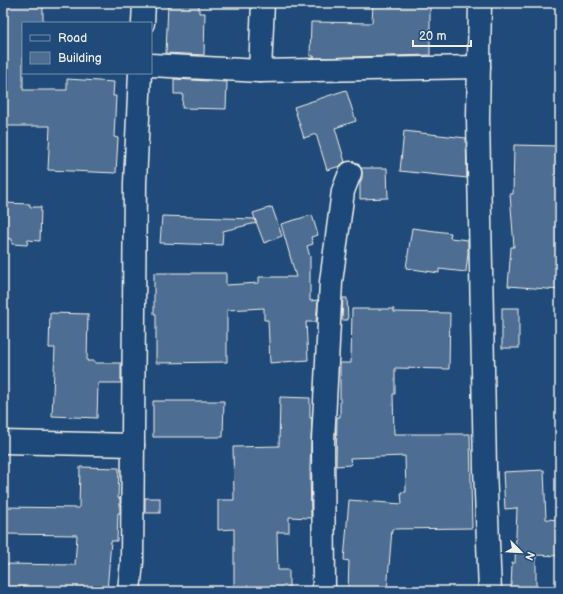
<svg xmlns="http://www.w3.org/2000/svg" width="563" height="594" viewBox="0 0 563 594" font-family="'Balsamiq Sans',sans-serif">
<style>
.building{fill:#4d6e92;stroke:#f4f1e8}
.lines{fill:none;stroke-linecap:round;stroke-linejoin:round}
.minor-casing{stroke:#f4f1e8;stroke-width:25}
.minor{stroke:#1f4a7a;stroke-width:22}
</style>
<rect width="100%" height="100%" fill="#1f4a7a"/>
<filter id="ink" filterUnits="userSpaceOnUse"><feTurbulence type="fractalNoise" baseFrequency=".025" numOctaves="2"/><feDisplacementMap in="SourceGraphic" scale="8" xChannelSelector="R" yChannelSelector="G"/><feConvolveMatrix kernelMatrix="1 2 1 2 8 2 1 2 1" color-interpolation-filters="sRGB"/></filter>
<g filter="url(#ink)">
<!-- building -->
<g class="building">
<path d="M3 3H43V23H23V90H67V79L114 82 113 96H116L114 137 118 138 116 173 48 170 50 126H3Z"/>
<path d="M168 3H199V13H205L204 55 166 53Z"/>
<path d="M373 3H430V55L314 58V56H310L311 22 372 23Z"/>
<path d="M174 79 227 82 226 109 182 108 183 94H174Z"/>
<path d="M346 90 356 121 335 128 345 162 343 163 340 166 327 170 316 134 304 138 294 107Z"/>
<path d="M404 131 466 138 467 178 400 171Z"/>
<path d="M514 145 560 146V290L508 286 511 247H514L510 194H513Z"/>
<path d="M361 168H387L388 198 360 199V183L362 178V171Z"/>
<path d="M3 203 30 204V207H41L40 241 28 240 27 245 12 244V239L3 238Z"/>
<path d="M272 207 282 236 264 243 255 219 256 223 223 231 222 245 160 243 162 216 255 219 253 213Z"/>
<path d="M312 215 318 235 311 237 313 244 307 246 310 257V301L318 300 316 322H306L308 360 270 363 268 320H264V308L227 310V362L156 363V314H154V273H226V285L259 283V277H296L281 224Z"/>
<path d="M412 228 451 233 450 238 468 240V253L466 272 439 269V273L406 268Z"/>
<path d="M343 298H347L348 320H342Z"/>
<rect x="502" y="308" width="17" height="40"/>
<path d="M352 309H394V312L450 313 449 369 395 368V394H393L394 434H470L472 528 392 529 387 591H348L349 561 344 560 349 500 402 504 401 492H406L405 456 350 458 351 465 336 466 337 417H340V363H351Z"/>
<path d="M50 313 88 314 87 361H95V363H121V383H98L97 418 52 416 55 348H49Z"/>
<path d="M280 397 310 398V418H312L310 467 311 518 289 517V532H277L278 570H289V591H234V529L218 530V500H234L233 447 279 446Z"/>
<path d="M153 401H224L223 437H153Z"/>
<path d="M80 467 119 468 118 498H120V513H118L117 541H111L107 591H48V587H3V564L75 565 77 535 3 534V507L79 508Z"/>
<path d="M544 470 546 519 560 520V556L536 555V591H511L512 563H515L517 508 505 509 503 472Z"/>
<rect x="145" y="498" width="15" height="15"/>
</g>
<g class="lines">
<defs>
<g id="minor">
<path d="M480 3 478 118 485 468 490 591"/>
<path d="M143 23 144 3"/>
<path d="M151 65 260 71 479 67"/>
<path d="M260 71 263 3"/>
<path d="M3 442 133 445"/>
<path d="M129 591 132 562 135 183 140 73"/>
<path d="M324 591 323 441 331 282 343 191 350 173"/>
</g>
</defs>
<!-- minor casing -->
<use href="#minor" class="minor-casing"/>
<!-- minor -->
<use href="#minor" class="minor"/>
</g>
</g>
<!-- margin -->
<rect width="563" height="594" fill="none" stroke="#1f4a7a" stroke-width="16"/>
<rect x="8" y="8" width="547" height="578" fill="none" stroke="#f4f1e8" stroke-width="1.5" filter="url(#ink)"/>
<!-- legend -->
<rect x="22" y="22" width="130" height="52" fill="#1f4a7a" stroke="#748da6"/>
<rect x="30" y="35" width="20" height="6" fill="#1f4a7a" stroke="#748da6"/>
<text x="58" y="42" font-size="12" fill="#f4f1e8">Road</text>
<rect x="30" y="52" width="20" height="12" fill="#4d6e92" stroke="#748da6"/>
<text x="58" y="62" font-size="12" fill="#f4f1e8">Building</text>
<!-- north arrow -->
<g transform="translate(521 552) rotate(114)" stroke="#1f4a7a" stroke-width="3" paint-order="stroke">
<path d="M0-3L7 15L0 10L-7 15Z" fill="#f4f1e8"/>
<text y="-6" font-size="11" font-weight="bold" text-anchor="middle" fill="#f4f1e8">N</text>
</g>
<!-- scale -->
<path d="M413 40v6h58v-6" fill="none" stroke="#f4f1e8" stroke-width="2"/>
<text x="419" y="40" font-size="12" fill="#f4f1e8" stroke="#1f4a7a" stroke-width="3" paint-order="stroke">20 m</text>
</svg>
